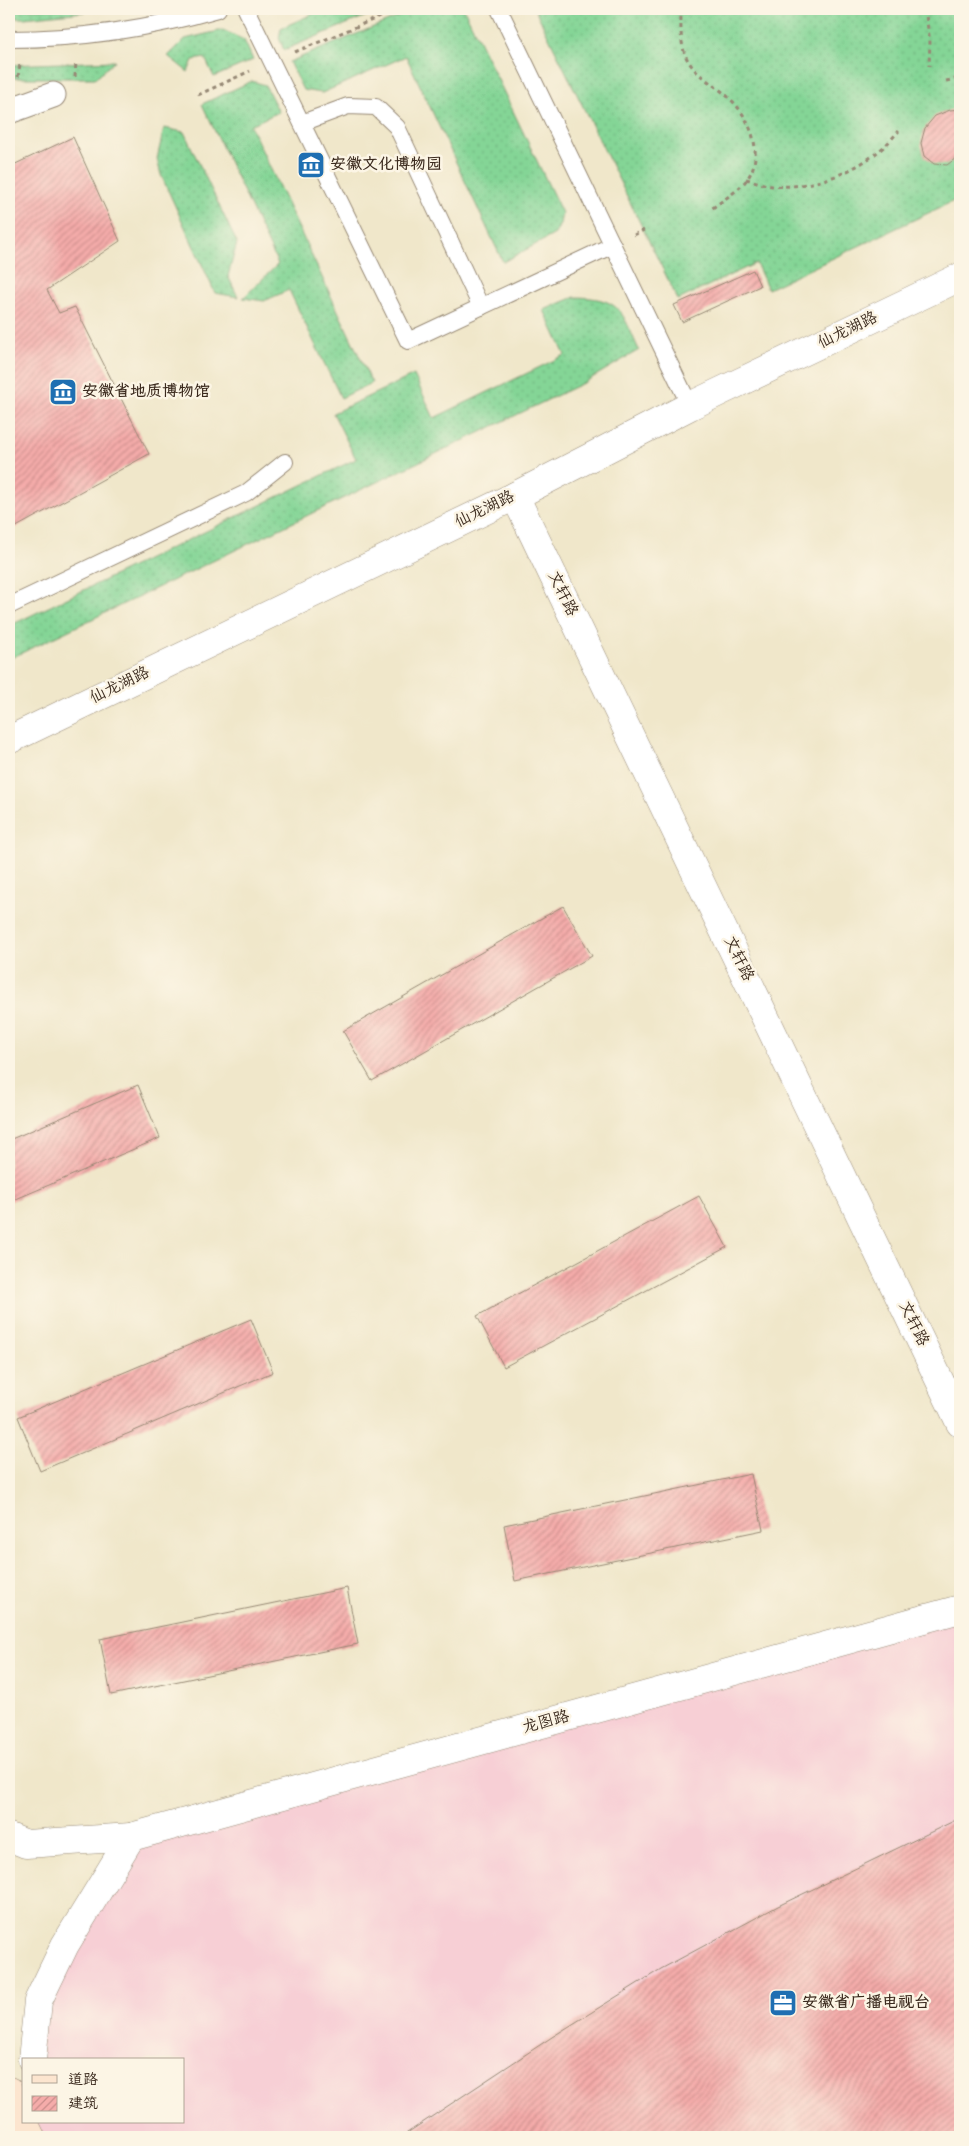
<svg xmlns="http://www.w3.org/2000/svg" width="969" height="2146" viewBox="0 0 969 2146" font-family="Dekko,'LXGW WenKai TC',sans-serif">
<style>
.built{fill:#f7cfd5}
.grass{fill:url(#grass-dots);stroke:#60805a}
.building{fill:url(#building-hatch)}
.lines{fill:none;stroke-linecap:round;stroke-linejoin:round}
.service-casing{stroke:#968874;stroke-width:18}
.pedestrian-casing{stroke:#968874;stroke-width:27}
.tertiary-casing{stroke:#968874;stroke-width:29}
.secondary-casing{stroke:#968874;stroke-width:29}
.path{stroke:#968874;stroke-width:3;stroke-dasharray:4 4;stroke-linecap:butt}
.service{stroke:#fff;stroke-width:16}
.pedestrian{stroke:#fff;stroke-width:25}
.tertiary{stroke:#fff;stroke-width:28}
.secondary{stroke:#fce5cf;stroke-width:28}
.labels{text-anchor:middle;dominant-baseline:central;stroke-width:5;stroke-linejoin:round;paint-order:stroke}
.poi-label{font-size:16px;font-weight:bold;fill:#3b2a1e;stroke:#fcf5e5;text-anchor:start}
.street-label{font-size:16px;fill:#3b2a1e;stroke:#fcf5e5}
</style>
<defs>
<pattern id="grass-dots" width="8" height="8" patternUnits="userSpaceOnUse" patternTransform="scale(1.25)"><rect width="8" height="8" fill="#84d596"/><path d="M2 2h.1M6 6h.1" fill="none" stroke="#73b781" stroke-width="1.8" stroke-linecap="round"/></pattern>
<pattern id="building-hatch" width="6" height="6" patternUnits="userSpaceOnUse" patternTransform="scale(1.25)"><rect width="6" height="6" fill="#f5acaa"/><path d="M-1 1l2-2M0 6l6-6M5 7l2-2" fill="none" stroke="#c88c8a"/></pattern>
</defs>
<rect width="100%" height="100%" fill="#fcf5e5"/>
<filter id="ink" filterUnits="userSpaceOnUse"><feTurbulence type="fractalNoise" baseFrequency=".02" numOctaves="2"/><feDisplacementMap in="SourceGraphic" scale="10" xChannelSelector="R" yChannelSelector="G"/><feConvolveMatrix kernelMatrix="1 2 1 2 8 2 1 2 1" color-interpolation-filters="sRGB"/></filter>
<filter id="wash" filterUnits="userSpaceOnUse"><feTurbulence type="fractalNoise" baseFrequency=".0096" numOctaves="4" result="noise"/><feDisplacementMap in="SourceGraphic" scale="20" xChannelSelector="R" yChannelSelector="G"/><feGaussianBlur stdDeviation="1.12" result="paint"/><feColorMatrix in="noise" values="0 0 0 0 0 0 0 0 0 0 0 0 0 0 0 0 0 1.4 0 .05"/><feComposite in="paint" operator="in"/></filter>
<g filter="url(#wash)">
<rect width="100%" height="100%" fill="#f0e7ca"/>
<!-- built -->
<path class="built" d="M960 1609V2137H31L26 2122H184V2060H32L38 2001 131 1837Z"/>
<!-- grass -->
<g class="grass">
<path d="M13 9H112L24 18H9V11Z"/>
<path d="M324 9H383L284 50 279 38 281 28Z"/>
<path d="M417 9H464L562 213 560 224 555 234 503 262 406 56 322 93 303 90 289 62Z"/>
<path d="M535 9H960V198L768 289 756 263 678 300Z"/>
<path d="M223 30 244 40 253 60 214 77 205 58 193 60 188 72 168 56 185 39Z"/>
<path d="M115 61 95 78H12L9 80V65Z"/>
<path d="M252 81 265 85 279 112 250 125 372 383 341 398 289 290 264 301 243 298 278 264 202 104Z"/>
<path d="M164 128 184 132 237 243 228 276 238 297 215 293 161 175 157 159Z"/>
<path d="M575 297C622 298 621 311 639 350L585 382 9 659V626L356 459 333 413 414 375 434 418 565 355 544 310Z"/>
</g>
<g id="blocks">
<!-- building -->
<g class="building">
<path d="M960 109V155L947 165 934 164 924 156 921 143 925 128 935 116 950 110Z"/>
<path d="M73 137 120 241 47 290 59 313 75 307 149 454 9 531V167Z"/>
<path d="M753 270 760 286 682 322 674 305Z"/>
<path d="M563 906 592 956 372 1081 343 1031Z"/>
<path d="M138 1085 160 1138 9 1202V1140Z"/>
<path d="M699 1196 727 1247 504 1367 477 1316Z"/>
<path d="M251 1319 273 1372 40 1471 18 1417Z"/>
<path d="M751 1474 763 1530 515 1581 504 1525Z"/>
<path d="M347 1588 358 1644 111 1695 100 1639Z"/>
<path d="M960 1818V2137H401L552 2037 661 1969 778 1906Z"/>
</g>
</g>
</g>
<g filter="url(#ink)">
<use href="#blocks" fill-opacity="0" stroke="#968874" stroke-width="1"/>
<g class="lines">
<defs>
<g id="service">
<path d="M246 9 408 341 613 245"/>
<path d="M499 9 690 406"/>
<path d="M9 39C80 39 149 29 218 9"/>
<path d="M302 123 348 106 376 107 397 127 481 307"/>
<path d="M9 606 246 493 285 462"/>
</g>
<path id="pedestrian" d="M9 111 53 95"/>
<g id="tertiary">
<path d="M515 496 960 1423"/>
<path d="M9 740 515 496 690 406 960 277"/>
<path d="M9 1837 26 1844 131 1837 65 1945 38 2001 32 2060"/>
<path d="M131 1837 960 1609"/>
</g>
<path id="secondary" d="M9 2091 31 2137"/>
</defs>
<!-- service casing -->
<use href="#service" class="service-casing"/>
<!-- pedestrian casing -->
<use href="#pedestrian" class="pedestrian-casing"/>
<!-- tertiary casing -->
<use href="#tertiary" class="tertiary-casing"/>
<!-- secondary casing -->
<use href="#secondary" class="secondary-casing"/>
<!-- path -->
<g class="path">
<path d="M681 9C681 27 679 50 691 65 699 77 715 85 726 95 751 116 769 160 741 186 732 195 720 202 710 210"/>
<path d="M925 9 930 42 929 66"/>
<path d="M295 52 399 9"/>
<path d="M18 77 20 64"/>
<path d="M75 77 76 61"/>
<path d="M946 81 960 78"/>
<path d="M198 95 250 71"/>
<path d="M746 179C755 181 764 185 772 186 809 189 852 174 880 150 887 145 893 137 899 131"/>
<path d="M634 235 644 230"/>
</g>
<!-- service -->
<use href="#service" class="service"/>
<!-- pedestrian -->
<use href="#pedestrian" class="pedestrian"/>
<!-- tertiary -->
<use href="#tertiary" class="tertiary"/>
<!-- secondary -->
<use href="#secondary" class="secondary"/>
</g>
</g>
<!-- icons -->
<defs>
<symbol id="museum-square" viewBox="-11 -11 22 22"><rect x="-9" y="-9" width="18" height="18" rx="4" fill="#1f6fb2" stroke="#fcf5e5"/><path d="M0-6L6-3V-2H-6V-3ZM-5-1h2V3h-2ZM-1-1h2V3h-2ZM3-1h2V3H3ZM-6 4H6V6H-6Z" fill="#fff"/></symbol>
<symbol id="office-square" viewBox="-11 -11 22 22"><rect x="-9" y="-9" width="18" height="18" rx="4" fill="#1f6fb2" stroke="#fcf5e5"/><path d="M-6-3h4V-5.5h4V-3h4V5H-6ZM-1-4.5V-3h2v-1.5ZM-6 0V1H6V0Z" fill="#fff"/></symbol>
</defs>
<g fill-rule="evenodd">
<use href="#museum-square" x="295" y="149" width="32" height="32"/>
<use href="#museum-square" x="47" y="376" width="32" height="32"/>
<use href="#office-square" x="767" y="1987" width="32" height="32"/>
</g>
<g class="labels">
<!-- poi labels -->
<g class="poi-label">
<text x="330" y="165">安徽文化博物园</text>
<text x="82" y="392">安徽省地质博物馆</text>
<text x="802" y="2003">安徽省广播电视台</text>
</g>
<!-- street labels -->
<g class="street-label">
<text transform="translate(848 331) rotate(-26)">仙龙湖路</text>
<text transform="translate(485 510) rotate(-26)">仙龙湖路</text>
<text transform="translate(562 594) rotate(64)">文轩路</text>
<text transform="translate(120 686) rotate(-26)">仙龙湖路</text>
<text transform="translate(738 959) rotate(64)">文轩路</text>
<text transform="translate(913 1324) rotate(64)">文轩路</text>
<text transform="translate(546 1723) rotate(-15)">龙图路</text>
</g>
</g>
<!-- margin -->
<rect width="969" height="2146" fill="none" stroke="#fcf5e5" stroke-width="30"/>
<!-- legend -->
<rect x="22" y="2058" width="162" height="65" fill="#fcf5e5" stroke="#afa495"/>
<rect x="32" y="2075" width="25" height="8" fill="#fce5cf" stroke="#afa495"/>
<text x="68" y="2084" font-size="15" fill="#3b2a1e">道路</text>
<rect x="32" y="2096" width="25" height="15" fill="url(#building-hatch)" stroke="#afa495"/>
<text x="68" y="2108" font-size="15" fill="#3b2a1e">建筑</text>
</svg>
